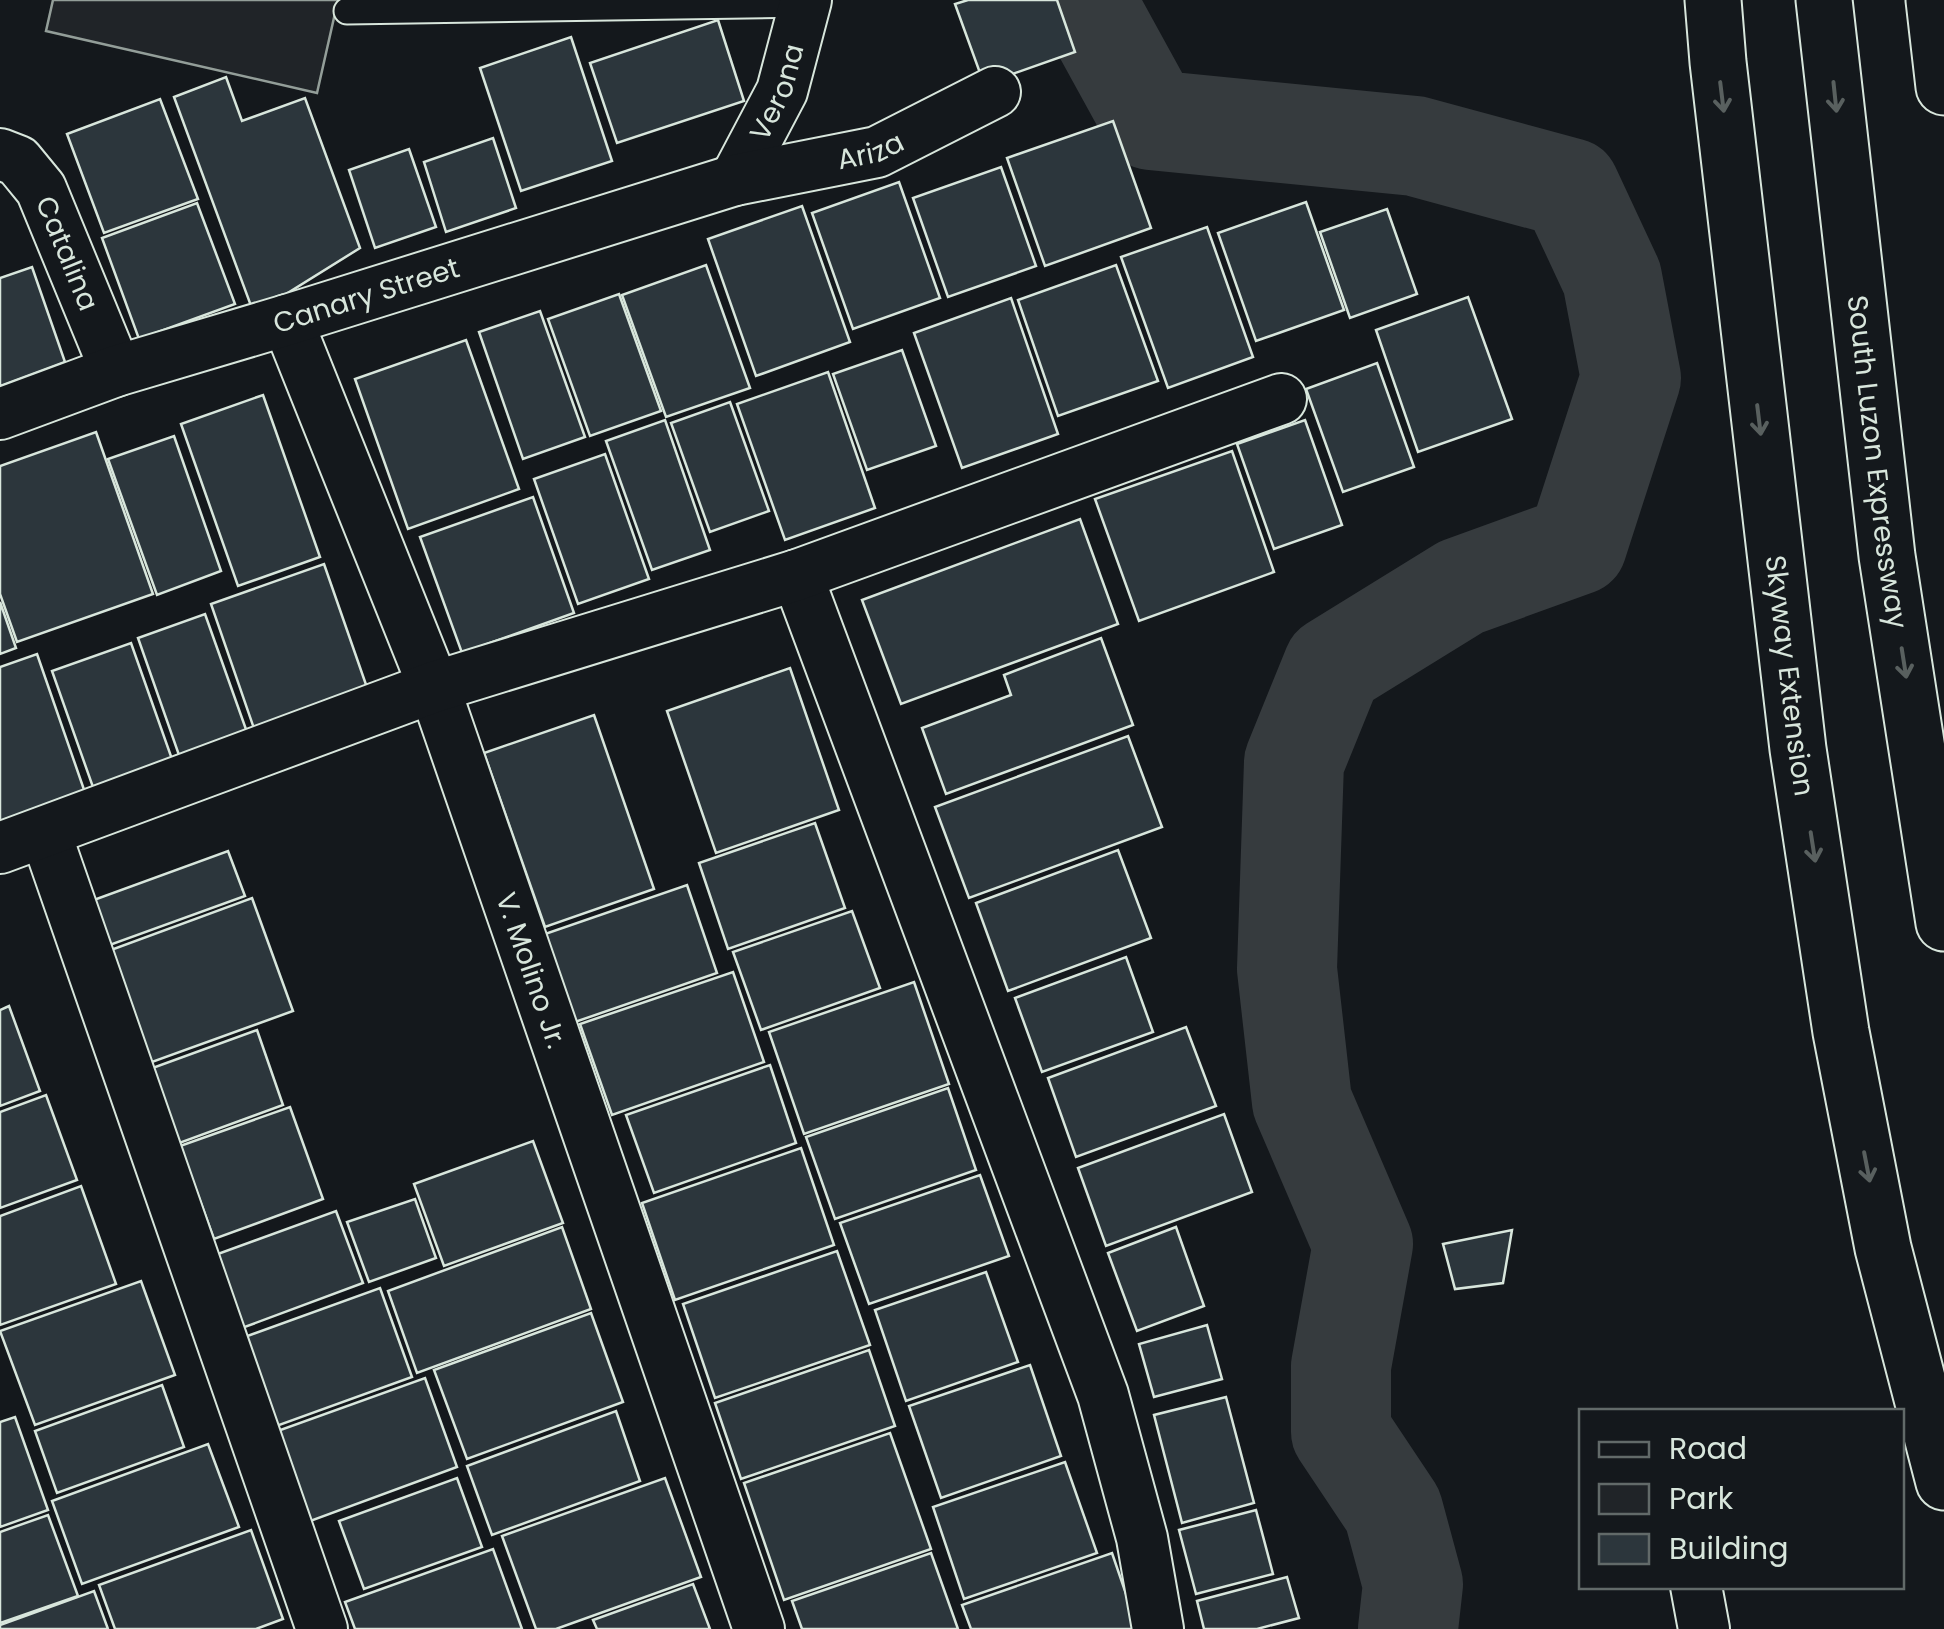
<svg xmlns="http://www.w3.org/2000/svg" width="1944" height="1629" viewBox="0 0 1944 1629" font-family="Poppins,sans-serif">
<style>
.green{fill:#202428;stroke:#939e99;stroke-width:2.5}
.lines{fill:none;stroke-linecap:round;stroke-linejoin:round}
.river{stroke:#363b3e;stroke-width:100}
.building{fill:#2c363c;stroke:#d8e6dc;stroke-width:2.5}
.lane-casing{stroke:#d8e6dc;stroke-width:29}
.street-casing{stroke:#d8e6dc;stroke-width:54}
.highway-casing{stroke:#d8e6dc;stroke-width:59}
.lane{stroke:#14181c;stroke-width:25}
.street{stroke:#14181c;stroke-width:50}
.highway{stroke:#14181c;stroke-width:55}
.oneway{stroke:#59605f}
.labels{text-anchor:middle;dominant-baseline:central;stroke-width:8;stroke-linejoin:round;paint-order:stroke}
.street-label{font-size:28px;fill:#d8e6dc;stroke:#14181c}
</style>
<rect width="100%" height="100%" fill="#14181c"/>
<!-- green -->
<path class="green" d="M53 0H338L317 93 46 31Z"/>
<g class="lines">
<!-- river -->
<path class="river" d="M1085 0 1151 120 1415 146 1570 188 1612 278 1631 378 1577 545 1461 587 1333 666 1294 762 1287 969 1302 1102 1363 1244 1341 1366V1432L1393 1510 1413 1584 1408 1629"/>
</g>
<!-- building -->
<g class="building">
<path d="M968 0H1057L1075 52 984 84 955 4Z"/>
<path d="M718 20 744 101 617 143 590 63Z"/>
<path d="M571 37 612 161 521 191 480 68Z"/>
<path d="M226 77 242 121 305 98 360 248 254 314 174 97Z"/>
<path d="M160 99 198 199 104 233 67 134Z"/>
<path d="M1113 121 1151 228 1045 266 1007 158Z"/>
<path d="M493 138 516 208 446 232 424 162Z"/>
<path d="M409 149 436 227 375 248 349 170Z"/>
<path d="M1001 167 1036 266 948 297 913 198Z"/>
<path d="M899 182 940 298 853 329 812 213Z"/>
<path d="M1306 202 1344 310 1256 341 1218 233Z"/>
<path d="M197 203 235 304 139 339 102 238Z"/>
<path d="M802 206 850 342 756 376 708 239Z"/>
<path d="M1387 209 1417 294 1350 318 1320 232Z"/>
<path d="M1207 227 1253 357 1168 388 1121 257Z"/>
<path d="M706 265 750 388 666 417 622 295Z"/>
<path d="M1116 265 1158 381 1058 416 1018 300Z"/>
<path d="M32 267 65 362 0 386V278Z"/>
<path d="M619 294 661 411 590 436 548 319Z"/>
<path d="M1468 297 1512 419 1418 452 1376 330Z"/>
<path d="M1011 298 1058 434 962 468 914 333Z"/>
<path d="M540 311 585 437 523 459 479 332Z"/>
<path d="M466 340 519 489 408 529 355 379Z"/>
<path d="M902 350 936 446 867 470 833 374Z"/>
<path d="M1377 363 1414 467 1343 492 1306 389Z"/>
<path d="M828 372 875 508 785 540 737 404Z"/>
<path d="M263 395 320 557 238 586 181 424Z"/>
<path d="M730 402 769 511 710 532 671 423Z"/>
<path d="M665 420 710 550 652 570 606 441Z"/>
<path d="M1305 420 1342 525 1274 549 1237 444Z"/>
<path d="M96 432 153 594 17 642 0 594V466Z"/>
<path d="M174 436 221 571 157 595 108 459Z"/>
<path d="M1232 451 1274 572 1139 621 1095 499Z"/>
<path d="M605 454 649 579 578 604 534 479Z"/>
<path d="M533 497 574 613 462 653 420 537Z"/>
<path d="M1080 519 1118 624 901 704 862 600Z"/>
<path d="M324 564 371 699 258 740 211 604Z"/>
<path d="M0 602 16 648 0 654Z"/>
<path d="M205 614 248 735 180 758 138 638Z"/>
<path d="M1101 638 1133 725 946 794 922 728 1011 695 1004 675Z"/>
<path d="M131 643 179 779 100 807 52 671Z"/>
<path d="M37 654 90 807 0 839V667Z"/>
<path d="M790 668 839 810 716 853 667 711Z"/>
<path d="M594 715 654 889 545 927 484 753Z"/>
<path d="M1128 736 1162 827 969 898 935 807Z"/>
<path d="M815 823 845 908 728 949 699 863Z"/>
<path d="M1118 850 1151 938 1008 991 976 903Z"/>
<path d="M228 851 245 896 96 950 80 905Z"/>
<path d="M687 885 717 973 575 1022 545 934Z"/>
<path d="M252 898 293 1011 141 1066 100 954Z"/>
<path d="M852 911 880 988 761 1030 733 952Z"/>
<path d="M1126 957 1153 1032 1042 1072 1015 998Z"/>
<path d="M733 972 764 1062 612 1115 580 1024Z"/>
<path d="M914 982 949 1084 804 1134 769 1032Z"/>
<path d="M9 1006 40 1091 0 1106V1010Z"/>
<path d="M1186 1027 1216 1106 1076 1157 1048 1078Z"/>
<path d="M257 1030 283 1105 174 1145 147 1070Z"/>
<path d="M770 1065 796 1143 654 1193 626 1115Z"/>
<path d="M948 1088 976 1170 835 1219 806 1137Z"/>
<path d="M46 1095 77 1180 0 1208V1112Z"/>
<path d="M290 1107 323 1199 214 1239 180 1146Z"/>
<path d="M1224 1114 1252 1192 1106 1246 1078 1168Z"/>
<path d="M533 1141 563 1223 444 1266 414 1184Z"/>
<path d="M801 1148 834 1245 675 1300 642 1203Z"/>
<path d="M980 1175 1009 1256 869 1304 840 1223Z"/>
<path d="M81 1186 116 1284 0 1325V1216Z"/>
<path d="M415 1199 436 1258 369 1282 347 1222Z"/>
<path d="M336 1211 363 1283 242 1328 215 1255Z"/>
<path d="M562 1227 591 1309 417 1373 388 1291Z"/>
<path d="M1176 1227 1204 1306 1137 1331 1108 1253Z"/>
<path d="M1512 1230 1503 1283 1455 1289 1443 1244Z"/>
<path d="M837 1251 870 1345 715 1398 683 1304Z"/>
<path d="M986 1272 1018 1362 906 1401 875 1310Z"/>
<path d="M141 1281 175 1375 35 1425 0 1331Z"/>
<path d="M380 1288 412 1377 271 1428 239 1339Z"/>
<path d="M591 1313 623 1402 467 1459 434 1370Z"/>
<path d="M1207 1325 1222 1379 1154 1397 1139 1344Z"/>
<path d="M869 1350 895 1426 741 1479 715 1403Z"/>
<path d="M1030 1365 1061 1456 941 1498 909 1406Z"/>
<path d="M425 1378 457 1467 305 1523 272 1433Z"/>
<path d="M162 1385 184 1447 57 1493 35 1431Z"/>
<path d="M1226 1397 1254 1503 1182 1523 1154 1415Z"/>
<path d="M616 1411 640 1481 492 1535 467 1466Z"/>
<path d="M15 1417 48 1510 0 1527V1422Z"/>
<path d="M890 1433 931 1549 784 1600 744 1483Z"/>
<path d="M208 1444 239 1527 82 1584 52 1501Z"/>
<path d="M1065 1462 1097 1553 964 1599 933 1507Z"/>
<path d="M457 1478 482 1547 364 1589 339 1521Z"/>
<path d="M665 1478 701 1577 556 1629H536L502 1536Z"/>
<path d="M1256 1510 1273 1574 1196 1594 1179 1530Z"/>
<path d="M48 1515 78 1596 0 1623V1532Z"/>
<path d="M251 1530 283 1619 256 1629H115L99 1585Z"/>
<path d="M493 1549 522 1629H355L345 1602Z"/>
<path d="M931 1553 958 1629H802L792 1601Z"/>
<path d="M1112 1553 1138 1629H971L962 1605Z"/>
<path d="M1287 1577 1299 1618 1257 1629H1204L1197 1601Z"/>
<path d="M693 1584 710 1629H597L593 1620Z"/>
<path d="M94 1591 108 1629H0V1625Z"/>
</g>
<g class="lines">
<defs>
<path id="lane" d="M347 11 805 4"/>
<g id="street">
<path id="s1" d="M0 154 18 161 41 189 116 371"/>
<path id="s2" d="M735 180 782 91 806 0"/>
<path id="s3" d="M287 320 434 687 759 1629"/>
<path id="s4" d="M0 414 116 371 287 320 735 180 877 152 995 92"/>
<path d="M797 575 1103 1395 1142 1538 1158 1629"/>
<path d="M45 832 322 1629"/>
<path d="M0 848 434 687 797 575 1281 399"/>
<path d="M1696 1586 1704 1629"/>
</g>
<g id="highway">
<path id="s5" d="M1713 0 1718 62 1798 749 1841 1032 1883 1248 1944 1482"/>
<path id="s6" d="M1824 0 1887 556 1944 923"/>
<path d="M1934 0 1944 87"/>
</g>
</defs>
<!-- lane casing -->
<use href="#lane" class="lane-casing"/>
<!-- street casing -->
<use href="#street" class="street-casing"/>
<!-- highway casing -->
<use href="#highway" class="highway-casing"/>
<!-- lane -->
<use href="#lane" class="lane"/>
<!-- street -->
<use href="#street" class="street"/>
<!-- highway -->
<use href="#highway" class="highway"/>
</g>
<!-- one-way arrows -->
<defs><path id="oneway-shaft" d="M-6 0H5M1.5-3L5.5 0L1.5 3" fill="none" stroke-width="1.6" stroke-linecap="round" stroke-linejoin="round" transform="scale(2.5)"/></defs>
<g class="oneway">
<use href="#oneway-shaft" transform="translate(1722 97) rotate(83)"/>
<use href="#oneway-shaft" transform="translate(1835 97) rotate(84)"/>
<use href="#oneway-shaft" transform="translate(1759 420) rotate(83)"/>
<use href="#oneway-shaft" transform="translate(1904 663) rotate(81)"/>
<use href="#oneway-shaft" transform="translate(1813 847) rotate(81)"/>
<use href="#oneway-shaft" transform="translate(1867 1167) rotate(79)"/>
</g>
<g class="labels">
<!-- street labels -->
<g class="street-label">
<text stroke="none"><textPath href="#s2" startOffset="98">Verona</textPath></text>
<text stroke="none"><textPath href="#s4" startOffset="910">Ariza</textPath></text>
<text stroke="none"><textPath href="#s1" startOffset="125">Catalina</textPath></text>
<text stroke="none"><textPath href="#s4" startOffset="385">Canary Street</textPath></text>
<text stroke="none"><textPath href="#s6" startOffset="465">South Luzon Expressway</textPath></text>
<text stroke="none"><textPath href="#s5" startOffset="680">Skyway Extension</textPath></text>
<text stroke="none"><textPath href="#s3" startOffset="695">V. Molino Jr.</textPath></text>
</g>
</g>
<!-- legend -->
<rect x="1579" y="1409" width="325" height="180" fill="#14181c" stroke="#626a69" stroke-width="2.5"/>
<rect x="1599" y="1442" width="50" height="15" fill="#14181c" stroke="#626a69" stroke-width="2.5"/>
<text x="1669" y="1459" font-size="30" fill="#d8e6dc">Road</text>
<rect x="1599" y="1484" width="50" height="30" fill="#202428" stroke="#626a69" stroke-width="2.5"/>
<text x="1669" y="1509" font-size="30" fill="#d8e6dc">Park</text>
<rect x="1599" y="1534" width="50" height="30" fill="#2c363c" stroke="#626a69" stroke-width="2.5"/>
<text x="1669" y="1559" font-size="30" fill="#d8e6dc">Building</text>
</svg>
